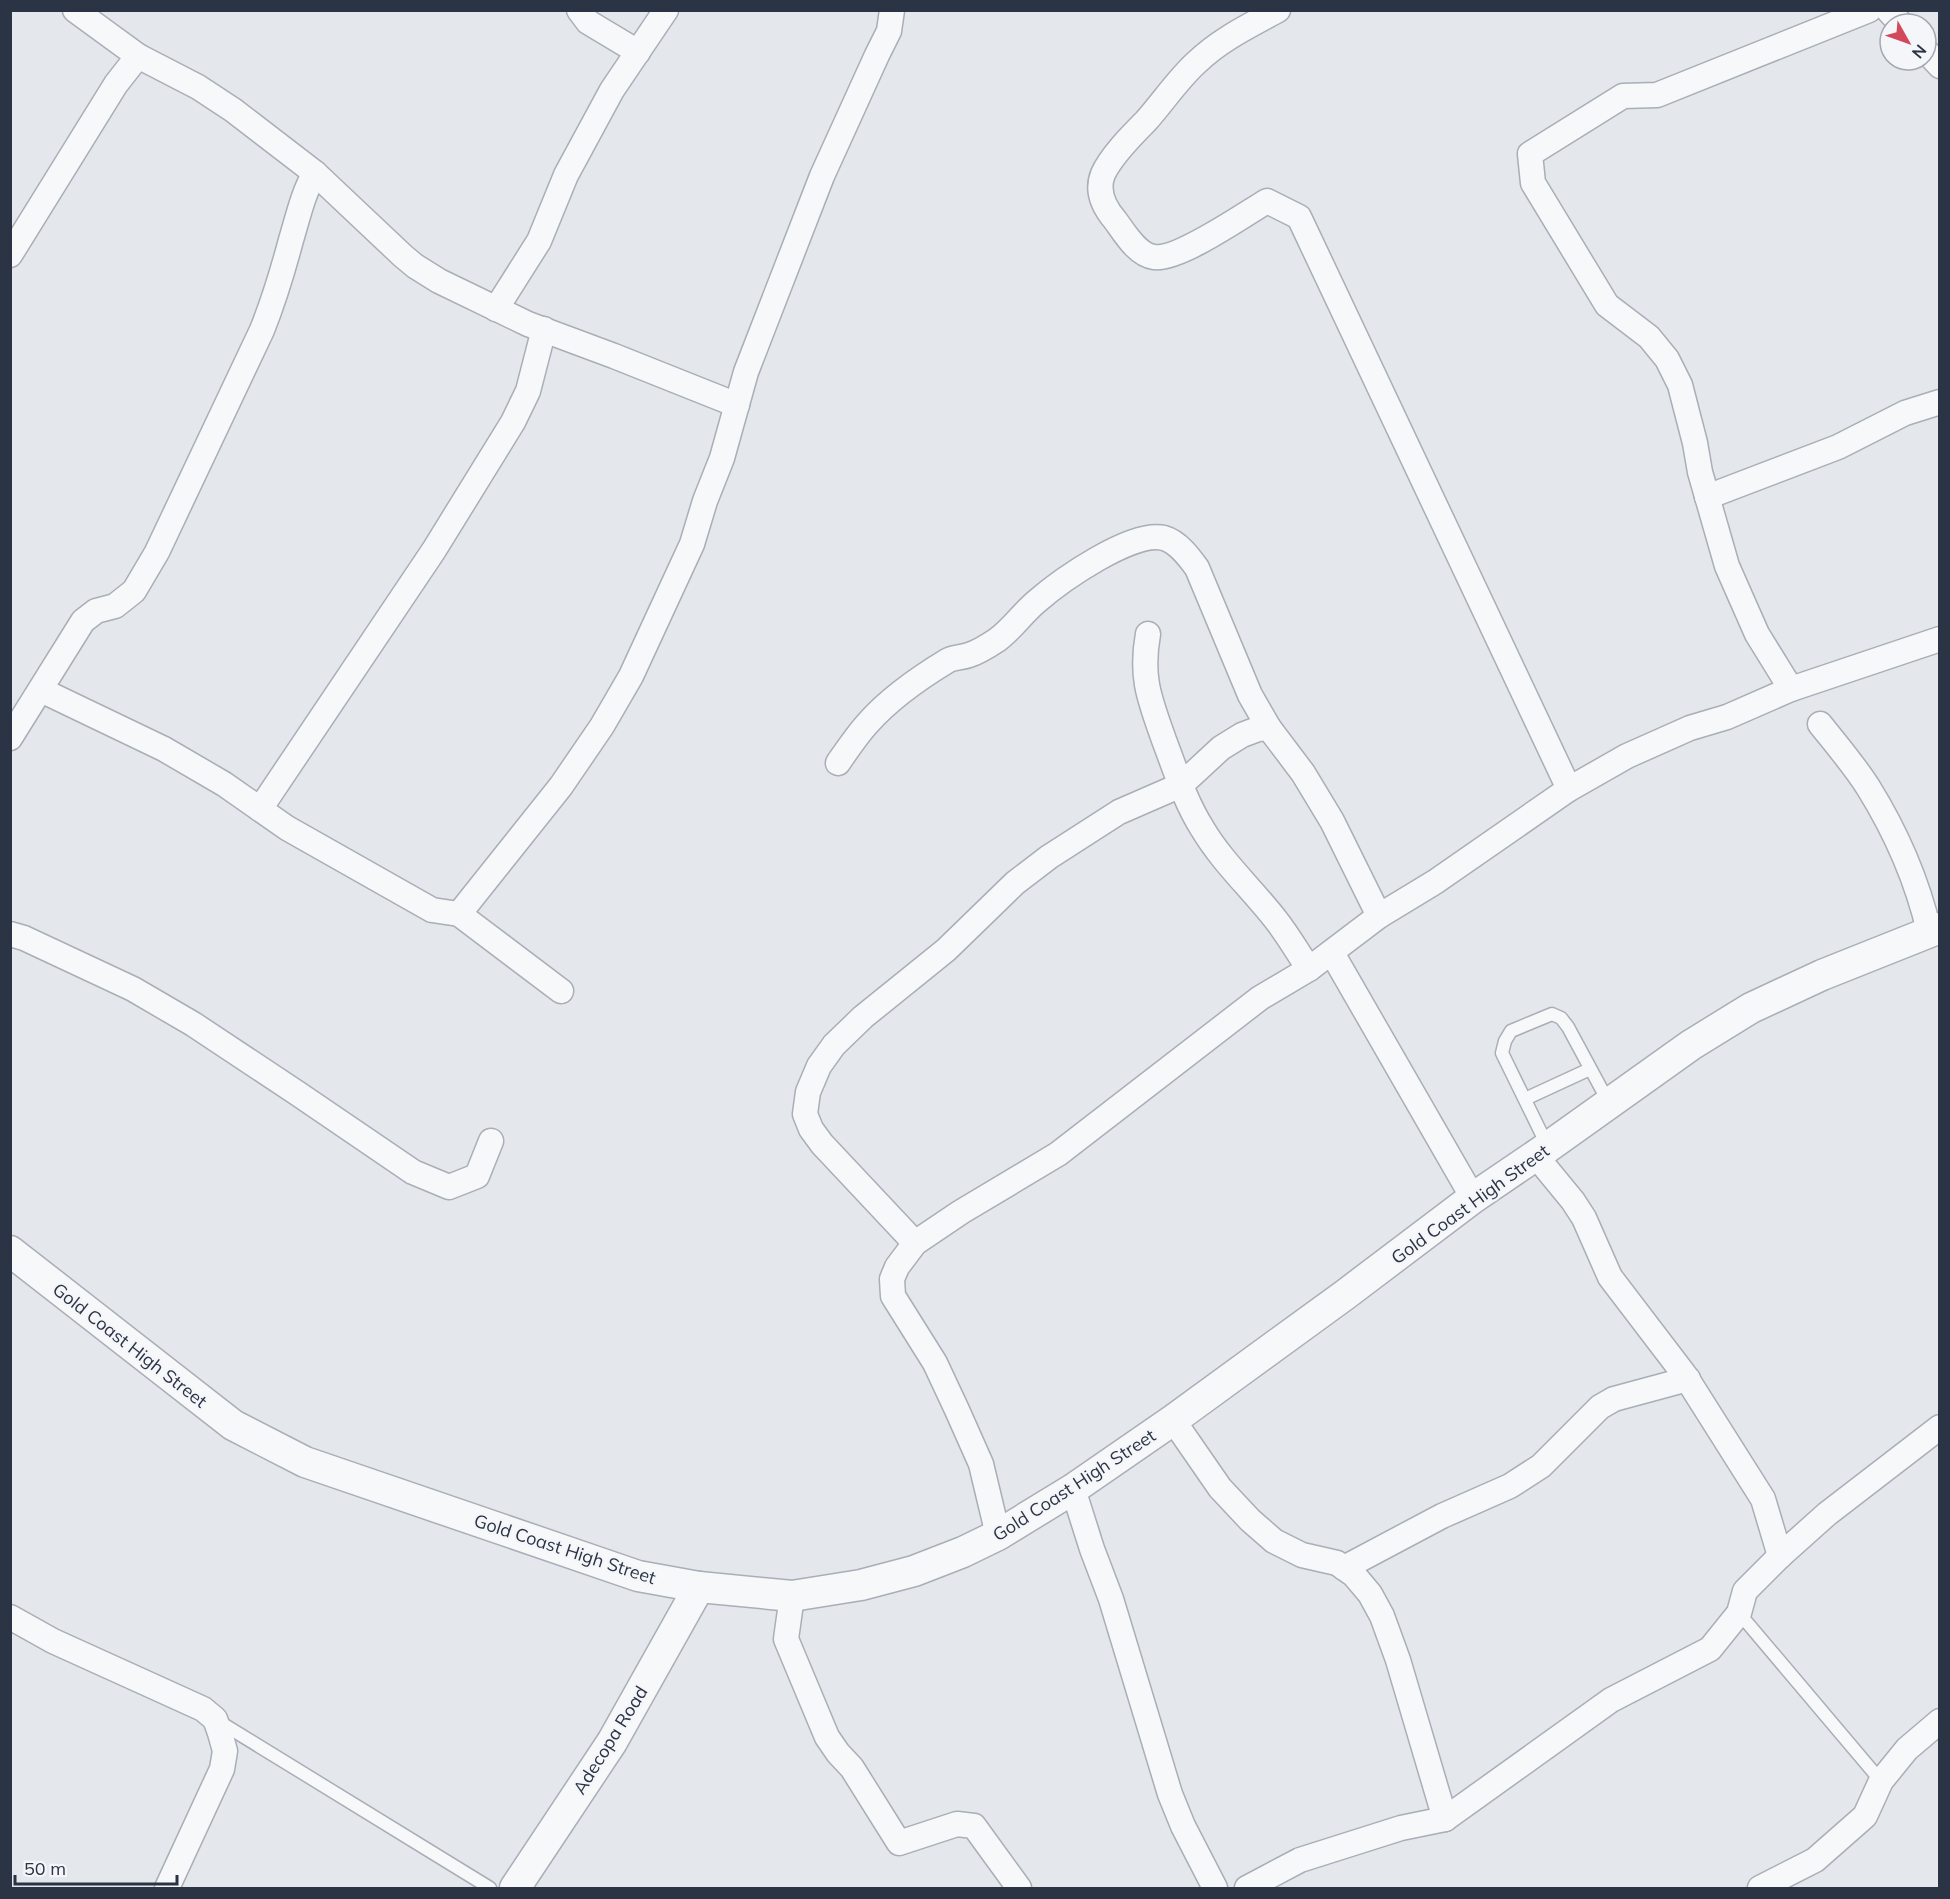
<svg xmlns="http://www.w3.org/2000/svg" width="1950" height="1899" viewBox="0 0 1950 1899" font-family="Mulish,sans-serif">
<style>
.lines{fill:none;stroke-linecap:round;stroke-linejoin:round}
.service-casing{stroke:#a9aeb7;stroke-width:15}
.minor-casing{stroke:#a9aeb7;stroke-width:27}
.tertiary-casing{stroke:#a9aeb7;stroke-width:33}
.service{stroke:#f7f8fa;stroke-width:12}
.minor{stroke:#f7f8fa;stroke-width:24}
.tertiary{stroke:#f7f8fa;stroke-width:30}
.labels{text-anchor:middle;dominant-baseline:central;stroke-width:5;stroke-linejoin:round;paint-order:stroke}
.street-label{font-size:18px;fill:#2b3445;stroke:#f4f6f9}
</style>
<rect width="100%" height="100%" fill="#e4e7ec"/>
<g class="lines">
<defs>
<g id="service">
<path d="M1525 1099 1590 1069"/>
<path d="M1548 1147 1502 1053 1505 1041 1511 1031 1552 1014 1561 1018 1568 1027 1609 1103"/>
<path d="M1739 1613 1881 1781"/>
<path d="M218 1721 490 1888"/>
</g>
<g id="minor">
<path d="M579 10 588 22 638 52"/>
<path d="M1278 10C1249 26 1221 39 1197 62 1178 79 1163 102 1146 121 1132 135 1111 156 1103 174 1096 191 1104 207 1115 220 1124 232 1137 255 1154 257 1178 261 1245 214 1267 201L1299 217 1569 789"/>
<path d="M1888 10 1901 24"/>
<path d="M1926 51 1940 66"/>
<path d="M138 56 198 87 233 110 315 173 403 256 415 266 439 281 528 324 614 356 737 405"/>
<path d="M10 255 116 84 138 56 75 10"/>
<path d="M496 309 539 241 566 175 612 90 666 10"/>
<path d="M1707 497 1838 447 1905 413 1940 402"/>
<path d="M1148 634C1140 678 1150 700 1164 740 1175 769 1185 801 1202 828 1222 862 1252 889 1276 920 1288 935 1298 953 1309 969"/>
<path d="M1791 689 1757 634 1727 566 1700 472 1695 443 1680 385 1667 359 1649 337 1607 305 1533 183 1530 154 1623 96 1657 95 1869 10"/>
<path d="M41 690 164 749 224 784 287 828 432 910 459 914 561 991"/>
<path d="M1820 724C1836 744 1854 765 1868 787 1896 832 1917 880 1929 931"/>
<path d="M10 738 83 621 96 611 115 606 134 591 157 552 262 330C274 300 283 270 291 240 298 217 303 193 315 173"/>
<path d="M838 763C847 750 857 735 868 723 890 698 919 678 947 661 953 657 961 658 969 655 979 652 988 646 997 640 1012 629 1022 614 1036 602 1060 581 1132 530 1164 538 1178 542 1189 557 1197 568L1250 695 1269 728 1303 773 1332 821 1379 916"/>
<path d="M260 809 434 550 513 422 528 391 544 329"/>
<path d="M459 914 561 786 602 726 631 676 692 544 705 501 722 458 746 372 822 176 877 55 889 31 892 10"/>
<path d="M10 934 24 938 133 989 193 1024 297 1093 413 1172 449 1187 477 1176 491 1141"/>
<path d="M1332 953 1473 1198"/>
<path d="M1536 1156 1573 1201 1584 1218 1610 1277 1684 1374 1763 1499 1780 1556"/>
<path d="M915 1243 822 1144 811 1129 805 1114 808 1092 819 1066 834 1045 863 1017 946 950 1015 883 1049 857 1119 812 1181 785 1221 748 1242 735 1258 729 1269 728"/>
<path d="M1173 1420 1220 1488 1250 1520 1274 1541 1302 1555 1337 1563 1354 1575 1370 1594 1382 1616 1398 1660 1445 1819"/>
<path d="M1073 1489 1092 1549 1111 1599 1170 1794 1183 1826 1215 1888"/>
<path d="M998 1535 981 1464 957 1410 935 1363 893 1296 892 1279 897 1267 915 1243 961 1212 1058 1154 1260 998 1309 969 1379 916 1435 882 1569 789 1627 756 1690 728 1727 717 1791 689 1940 639"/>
<path d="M1344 1568 1442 1516 1510 1486 1541 1466 1600 1407 1614 1399 1688 1379"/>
<path d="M792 1596 786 1639 827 1737 838 1753 852 1768 899 1843 957 1824 974 1826 1019 1888"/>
<path d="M10 1617 53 1641 203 1709 215 1719 220 1733 225 1751 222 1769 167 1888"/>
<path d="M1247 1888 1300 1860 1401 1828 1445 1819 1611 1700 1710 1649 1739 1613 1745 1591 1780 1556 1827 1514 1940 1427"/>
<path d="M1760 1888 1815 1860 1865 1816 1881 1781 1907 1749 1940 1721"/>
</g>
<g id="tertiary">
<path d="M10 1251 233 1425 305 1462 638 1576 699 1587 792 1596 861 1585 914 1571 963 1552 998 1535 1073 1489 1173 1420 1346 1294 1473 1198 1548 1147 1691 1045 1751 1008 1822 975 1940 928"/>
<path d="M515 1888 612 1742 699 1587"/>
</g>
</defs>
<!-- service casing -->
<use href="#service" class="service-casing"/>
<!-- minor casing -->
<use href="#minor" class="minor-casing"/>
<!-- tertiary casing -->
<use href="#tertiary" class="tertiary-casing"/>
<!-- service -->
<use href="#service" class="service"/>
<!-- minor -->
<use href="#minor" class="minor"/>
<!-- tertiary -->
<use href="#tertiary" class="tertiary"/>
</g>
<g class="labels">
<!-- street labels -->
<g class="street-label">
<text transform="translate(1470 1204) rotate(-36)">Gold Coast High Street</text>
<text transform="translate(130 1345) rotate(38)">Gold Coast High Street</text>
<text transform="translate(1074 1485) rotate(-33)">Gold Coast High Street</text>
<text transform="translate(565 1549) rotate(18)">Gold Coast High Street</text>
<text transform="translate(610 1740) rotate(-58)">Adecopa Road</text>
</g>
</g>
<!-- border -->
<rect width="1950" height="1899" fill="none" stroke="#2b3445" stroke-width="24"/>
<!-- north arrow -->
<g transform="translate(1908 42) rotate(130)"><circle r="28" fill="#f4f6f9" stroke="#a4a8b1" stroke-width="1.5"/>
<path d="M0-4.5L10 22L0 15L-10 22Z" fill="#d1495b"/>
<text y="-9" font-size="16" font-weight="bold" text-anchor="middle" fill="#2b3445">N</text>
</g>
<!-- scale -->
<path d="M15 1875v9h162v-9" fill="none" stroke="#2b3445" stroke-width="3"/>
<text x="24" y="1875" font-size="18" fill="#2b3445" stroke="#f4f6f9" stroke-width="4.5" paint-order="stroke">50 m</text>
</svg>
